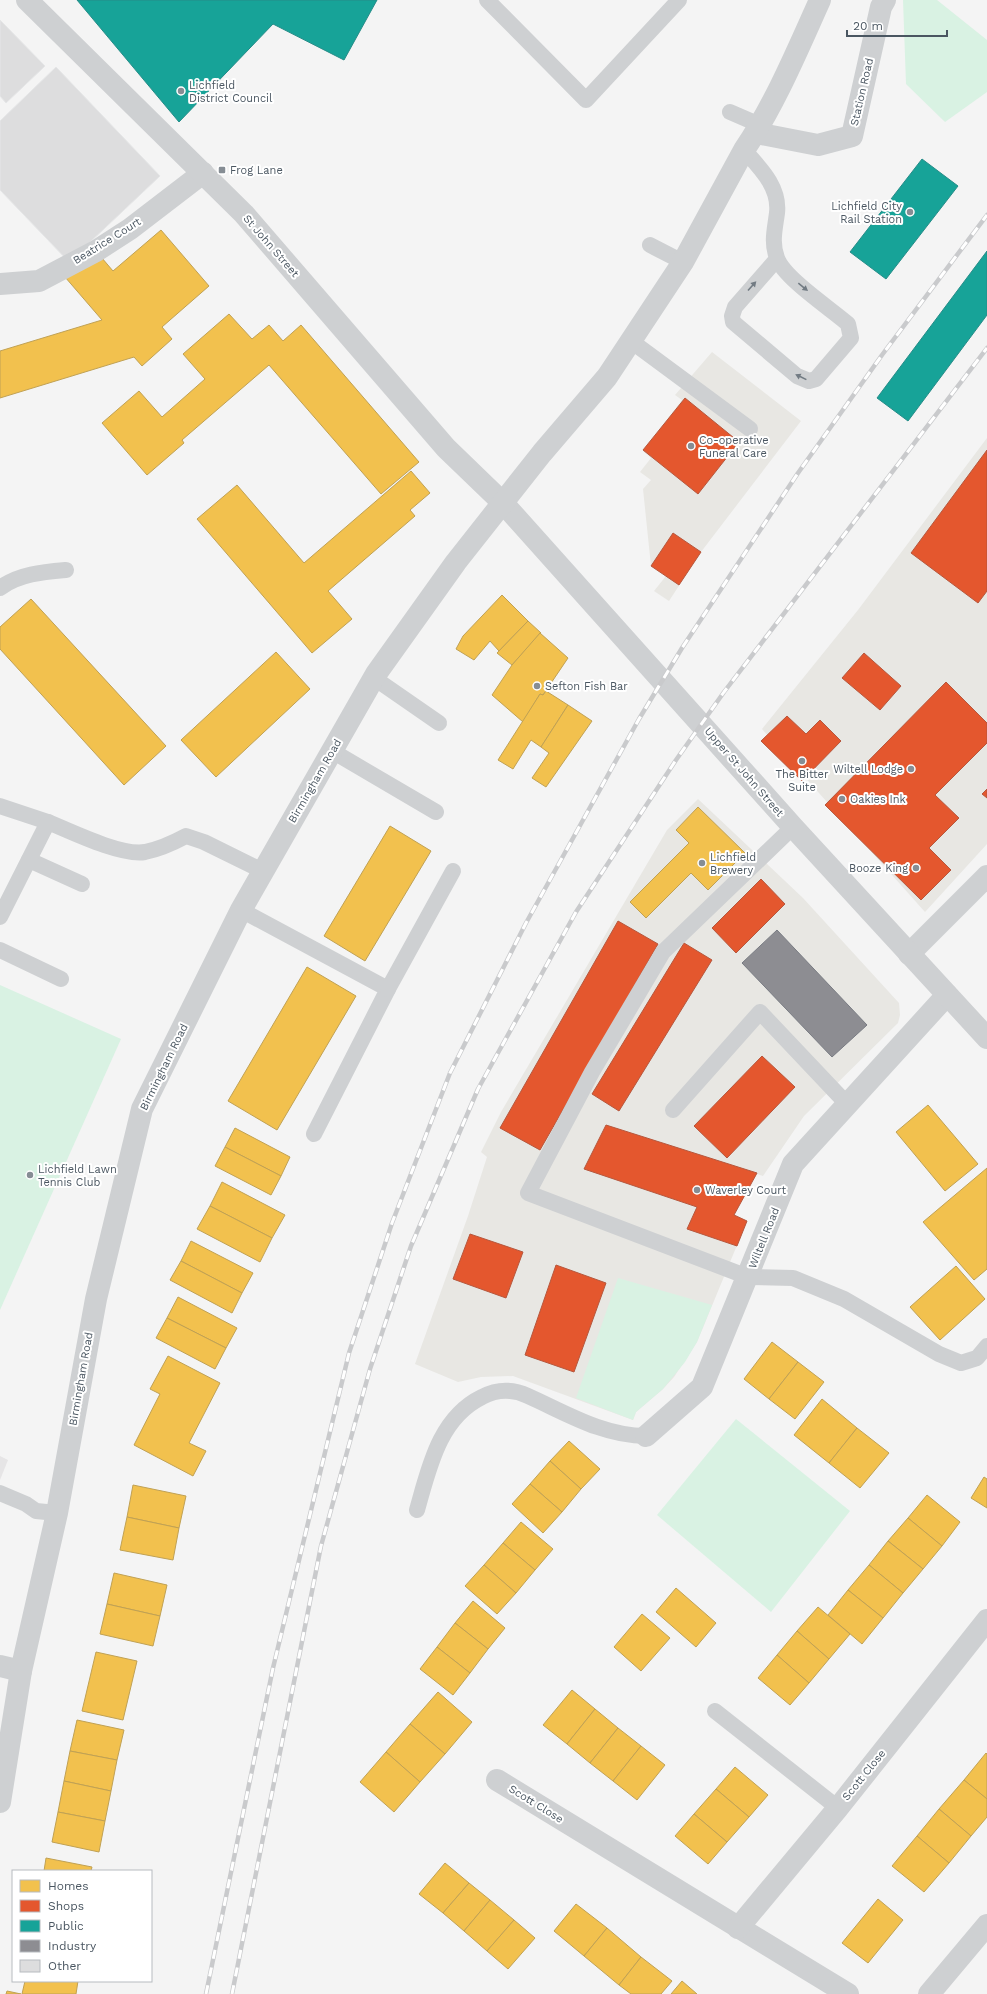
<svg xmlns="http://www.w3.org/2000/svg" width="987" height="1994" viewBox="0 0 987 1994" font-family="'Work Sans',sans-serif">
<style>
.commercial{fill:#e8e7e3}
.education{fill:#e6e5e6}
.green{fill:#d9f2e3}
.homes{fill:#f2c14e;stroke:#c0a154}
.shops{fill:#e4572e;stroke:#b6573d}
.public{fill:#17a398;stroke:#268c88}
.industry{fill:#8d8d92;stroke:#797c83}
.building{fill:#ddddde;stroke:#e5e6e7}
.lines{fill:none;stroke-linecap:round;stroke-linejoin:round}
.service{stroke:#ced0d2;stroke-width:16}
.minor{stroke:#ced0d2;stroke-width:22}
.tertiary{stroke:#ced0d2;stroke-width:22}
.rail-casing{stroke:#c9cacc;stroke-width:4.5}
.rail{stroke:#fff;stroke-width:3;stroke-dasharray:9;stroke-linecap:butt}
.oneway{fill:#727b83}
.poi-dot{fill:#868d94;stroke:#fff;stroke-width:1.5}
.labels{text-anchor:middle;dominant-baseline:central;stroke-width:4;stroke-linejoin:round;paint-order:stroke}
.poi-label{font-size:11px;fill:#4a5661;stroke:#fff;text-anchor:start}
.street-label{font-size:11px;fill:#4a5661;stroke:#fff}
</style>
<rect width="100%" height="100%" fill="#f4f4f4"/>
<!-- commercial -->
<g class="commercial">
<path d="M712 352 801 421 701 552 669 601 654 591 666 576 651 566 643 489 651 480 640 472 651 458 643 451 682 400 675 395Z"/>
<path d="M987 438V844L925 912 762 729 858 610Z"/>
<path d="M698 799 803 898 899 1003 900 1015 898 1023 804 1116 763 1176 757 1174 734 1214 747 1221 697 1342 674 1377 663 1389 636 1412 633 1420 513 1376 481 1377 458 1382 415 1364 468 1216 487 1157 481 1152 501 1112 667 830Z"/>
</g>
<!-- education -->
<path class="education" d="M0 1456 8 1460 0 1480Z"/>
<!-- green -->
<g class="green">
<path d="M903 0H937L987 40V92L945 122 906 84Z"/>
<path d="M0 985 121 1039 0 1310Z"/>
<path d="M618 1278 712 1305 697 1342 685 1362 663 1389 636 1412 633 1420 576 1398Z"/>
<path d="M736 1419 850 1511 771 1612 657 1515Z"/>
</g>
<!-- homes -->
<g class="homes">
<path d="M161 230 209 286 162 327 172 339 142 366 134 357 0 398V351L102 320 65 277 96 251 113 271Z"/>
<path d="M229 314 252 339 269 325 283 341 301 325 419 462 381 494 269 365 182 440 184 443 147 475 102 423 139 391 162 417 205 379 183 354Z"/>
<path d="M411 471 430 493 410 510 415 516 328 591 352 619 312 653 197 519 237 485 304 563Z"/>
<path d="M502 595 528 621 499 651 490 641 474 660 456 649 463 636Z"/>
<path d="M31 599 166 746 124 785 0 649V627Z"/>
<path d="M528 621 541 633 512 665 497 653Z"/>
<path d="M540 633 568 658 543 695 540 694 523 722 492 695 512 665Z"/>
<path d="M276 652 310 689 216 777 181 740Z"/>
<path d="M546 691 568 705 541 747 531 740 513 769 498 760 540 694 543 695Z"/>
<path d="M568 705 592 721 546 787 532 778 549 753 541 747Z"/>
<path d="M698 807 745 853 708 890 691 873 646 918 630 902 689 843 676 830Z"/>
<path d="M390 826 431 851 365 961 324 936Z"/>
<path d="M307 967 356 996 277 1130 228 1101Z"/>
<path d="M928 1105 978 1164 945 1191 896 1132Z"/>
<path d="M235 1128 290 1157 281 1176 225 1147Z"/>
<path d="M225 1147 281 1176 271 1195 215 1166Z"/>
<path d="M987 1168V1269L974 1280 923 1222Z"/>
<path d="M222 1182 285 1215 272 1238 210 1206Z"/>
<path d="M210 1206 272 1238 260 1262 197 1229Z"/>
<path d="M191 1241 253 1273 242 1293 181 1261Z"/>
<path d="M181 1261 242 1293 232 1313 170 1280Z"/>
<path d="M956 1266 985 1299 940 1340 910 1307Z"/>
<path d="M178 1297 237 1328 226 1348 167 1318Z"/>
<path d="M167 1318 226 1348 215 1369 156 1338Z"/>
<path d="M772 1342 798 1362 769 1399 744 1379Z"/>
<path d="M168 1356 220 1383 189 1443 206 1451 193 1476 134 1445 160 1394 150 1389Z"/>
<path d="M798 1362 824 1382 795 1419 769 1399Z"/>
<path d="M822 1399 857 1428 829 1463 794 1435Z"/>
<path d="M857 1428 889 1453 860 1488 829 1463Z"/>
<path d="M569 1441 600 1469 581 1489 550 1461Z"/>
<path d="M550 1461 581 1489 562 1512 530 1484Z"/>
<path d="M984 1477 987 1479V1508L971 1498Z"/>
<path d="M530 1484 562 1512 543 1533 512 1504Z"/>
<path d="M133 1485 186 1496 179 1528 127 1517Z"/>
<path d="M927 1495 960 1522 942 1546 908 1518Z"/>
<path d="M127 1517 179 1528 173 1560 120 1550Z"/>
<path d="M908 1518 942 1546 923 1569 888 1541Z"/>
<path d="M521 1522 553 1549 535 1570 503 1543Z"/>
<path d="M888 1541 923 1569 903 1593 869 1565Z"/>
<path d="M503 1543 535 1570 516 1593 484 1565Z"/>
<path d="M484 1565 516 1593 497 1614 465 1586Z"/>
<path d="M869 1565 903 1593 883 1618 848 1590Z"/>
<path d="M114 1573 167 1585 160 1616 107 1604Z"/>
<path d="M676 1588 716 1623 696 1647 656 1612Z"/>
<path d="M848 1590 883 1618 862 1644 828 1615Z"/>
<path d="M473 1601 505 1628 488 1649 455 1623Z"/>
<path d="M107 1604 160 1616 153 1646 100 1634Z"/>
<path d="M818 1607 850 1634 829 1659 797 1631Z"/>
<path d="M642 1614 670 1638 641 1671 614 1647Z"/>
<path d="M455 1623 488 1649 470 1673 437 1647Z"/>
<path d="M797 1631 829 1659 809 1683 777 1655Z"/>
<path d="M437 1647 470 1673 453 1695 420 1669Z"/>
<path d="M96 1652 137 1661 123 1720 82 1711Z"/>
<path d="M777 1655 809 1683 790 1705 758 1678Z"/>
<path d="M572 1690 595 1709 567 1744 543 1725Z"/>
<path d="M438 1692 472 1722 445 1754 410 1724Z"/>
<path d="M595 1709 618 1728 590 1763 567 1744Z"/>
<path d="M77 1720 124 1730 117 1760 70 1751Z"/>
<path d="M410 1724 445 1754 420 1782 386 1752Z"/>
<path d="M618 1728 641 1746 613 1781 590 1763Z"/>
<path d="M641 1746 665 1765 637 1800 613 1781Z"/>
<path d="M70 1751 117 1760 111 1791 64 1781Z"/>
<path d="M386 1752 420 1782 394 1812 360 1782Z"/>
<path d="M986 1753 987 1754V1799L964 1780Z"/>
<path d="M735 1767 768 1795 749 1817 716 1789Z"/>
<path d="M964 1780 987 1799V1817L971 1836 939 1809Z"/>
<path d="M64 1781 111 1791 105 1821 58 1812Z"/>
<path d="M716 1789 749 1817 727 1842 694 1814Z"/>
<path d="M939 1809 971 1836 949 1863 917 1836Z"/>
<path d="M58 1812 105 1821 99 1852 52 1842Z"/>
<path d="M694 1814 727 1842 708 1864 675 1836Z"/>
<path d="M917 1836 949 1863 924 1892 892 1866Z"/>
<path d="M46 1858 92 1867 91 1871H44Z"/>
<path d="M445 1863 469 1883 443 1913 419 1894Z"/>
<path d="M469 1883 490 1900 464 1931 443 1913Z"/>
<path d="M878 1899 903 1920 868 1963 842 1943Z"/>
<path d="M490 1900 514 1920 487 1951 464 1931Z"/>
<path d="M576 1904 607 1928 584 1956 554 1931Z"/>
<path d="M514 1920 535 1938 508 1969 487 1951Z"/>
<path d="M607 1928 641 1957 619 1985 584 1956Z"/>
<path d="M641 1957 672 1981 661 1994H631L619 1985Z"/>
<path d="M25 1981H78L76 1994H22Z"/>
<path d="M682 1981 697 1994H671Z"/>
<path d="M7 1991 21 1994H6Z"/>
</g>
<!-- shops -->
<g class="shops">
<path d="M685 398 739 442 698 494 643 450Z"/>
<path d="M987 450V591L978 603 911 553Z"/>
<path d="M673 533 701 552 679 585 651 566Z"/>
<path d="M864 653 901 686 880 710 842 678Z"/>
<path d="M946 682 987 723V743L935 795 959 818 929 848 951 870 921 900 825 805Z"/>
<path d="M787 716 806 734 820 720 841 741 802 781 761 741Z"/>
<path d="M987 789V798L982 794Z"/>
<path d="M761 879 785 904 736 953 712 928Z"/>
<path d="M618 921 658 944 540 1150 500 1128Z"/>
<path d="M684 943 712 960 619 1111 592 1094Z"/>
<path d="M762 1056 795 1087 727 1158 694 1126Z"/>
<path d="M606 1125 757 1173 734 1215 747 1221 737 1246 687 1229 697 1207 584 1169Z"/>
<path d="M470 1234 523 1252 506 1298 453 1279Z"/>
<path d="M556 1265 606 1283 574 1372 525 1355Z"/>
</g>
<!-- public -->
<g class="public">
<path d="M77 0H377L344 60 273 24 179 122Z"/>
<path d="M922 159 958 186 886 279 850 252Z"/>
<path d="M987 251V315L908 421 877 398Z"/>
</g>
<!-- industry -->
<path class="industry" d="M777 930 867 1025 832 1057 742 963Z"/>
<!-- building -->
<g class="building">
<path d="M0 20 45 66 6 103 0 96Z"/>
<path d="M56 67 160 176 69 262 0 190V121Z"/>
</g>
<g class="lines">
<!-- service -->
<g class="service">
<path d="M487 0 586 100 679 0"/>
<path d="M730 112 760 125"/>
<path d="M744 150C760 168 780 187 777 213 775 229 771 242 777 258 784 278 831 309 848 324L851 338 816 379 809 381 797 376 733 322 732 316 735 307 777 259"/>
<path d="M650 245 683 262"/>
<path d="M631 341 750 429"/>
<path d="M0 588C19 574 43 572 66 570"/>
<path d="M374 678 439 723"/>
<path d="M332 751 436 812"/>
<path d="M0 806 48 822"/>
<path d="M793 827 663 952 592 1072 528 1193 748 1277 793 1278 844 1299 939 1354 961 1363 977 1358 987 1346"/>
<path d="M29 860 82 884"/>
<path d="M241 910 388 989 314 1134"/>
<path d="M0 917 48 822C72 832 121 856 145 852 160 849 173 843 186 836L204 842 263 871"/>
<path d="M0 950 61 979"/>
<path d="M388 989 453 871"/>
<path d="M673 1110 760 1012 847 1104"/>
<path d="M0 1493 26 1504 36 1511 57 1513"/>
<path d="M417 1510C429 1468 439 1418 482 1397 497 1389 513 1389 528 1396 566 1413 603 1436 646 1436"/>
<path d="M715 1711 838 1808"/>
</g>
<!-- minor -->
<g class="minor">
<path d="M756 133 818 145 852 136 881 7 885 0"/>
<path d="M0 284 39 281 96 251 130 229 203 173"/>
<path d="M909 954 987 876"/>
<path d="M646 1436 702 1387 793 1164 947 995"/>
<path d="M0 1666 21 1671"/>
<path d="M497 1780 848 1994"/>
<path d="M738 1928 838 1808 987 1620"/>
<path d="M929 1994 987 1925"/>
</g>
<!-- tertiary -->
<g class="tertiary">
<path d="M27 0 244 214 446 448 503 503 793 827 987 1038"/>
<path d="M0 1802 21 1671 57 1513 96 1299 142 1109 241 910 376 674 456 562 542 453 607 377 683 262 744 150C775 104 797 51 820 0"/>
</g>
<defs>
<g id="rail">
<path d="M206 1994 273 1668 349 1353 392 1223 450 1073 526 923 639 719 682 648 798 473 882 355 987 215"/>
<path d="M232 1994 321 1546 370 1369 411 1246 478 1089 576 912 676 760 724 692 987 348"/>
</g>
</defs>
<!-- rail casing -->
<use href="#rail" class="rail-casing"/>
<!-- rail -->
<use href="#rail" class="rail"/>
</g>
<!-- one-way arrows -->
<defs><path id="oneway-solid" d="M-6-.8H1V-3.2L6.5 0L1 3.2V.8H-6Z"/></defs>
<g class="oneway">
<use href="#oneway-solid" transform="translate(752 286) rotate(-48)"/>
<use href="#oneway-solid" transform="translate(803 287) rotate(39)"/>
<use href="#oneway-solid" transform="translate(801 377) rotate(-154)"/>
</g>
<!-- markers -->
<g class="poi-dot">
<circle cx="181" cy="91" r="4"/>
<rect x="218" y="166" width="8" height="8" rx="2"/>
<circle cx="910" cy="212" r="4"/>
<circle cx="691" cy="446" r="4"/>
<circle cx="537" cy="686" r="4"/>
<circle cx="802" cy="761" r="4"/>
<circle cx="911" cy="769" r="4"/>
<circle cx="842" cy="799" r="4"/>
<circle cx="702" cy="863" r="4"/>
<circle cx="916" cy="868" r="4"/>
<circle cx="30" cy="1175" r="4"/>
<circle cx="697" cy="1190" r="4"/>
</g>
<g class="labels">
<!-- poi labels -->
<g class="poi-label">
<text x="189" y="85">Lichfield<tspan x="189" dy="13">District Council</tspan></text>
<text x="230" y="170">Frog Lane</text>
<text x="902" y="206" text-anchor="end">Lichfield City<tspan x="902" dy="13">Rail Station</tspan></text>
<text x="699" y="440">Co-operative<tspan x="699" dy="13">Funeral Care</tspan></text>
<text x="545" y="686">Sefton Fish Bar</text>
<text x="903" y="769" text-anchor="end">Wiltell Lodge</text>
<text x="802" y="774" text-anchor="middle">The Bitter<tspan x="802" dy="13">Suite</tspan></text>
<text x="850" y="799">Oakies Ink</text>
<text x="710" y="857">Lichfield<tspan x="710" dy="13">Brewery</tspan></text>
<text x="908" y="868" text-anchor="end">Booze King</text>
<text x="38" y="1169">Lichfield Lawn<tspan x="38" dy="13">Tennis Club</tspan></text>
<text x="705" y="1190">Waverley Court</text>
</g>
<!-- street labels -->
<g class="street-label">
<text transform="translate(862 92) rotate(-77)">Station Road</text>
<text transform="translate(107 241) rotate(-32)">Beatrice Court</text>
<text transform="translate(271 246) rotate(49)">St John Street</text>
<text transform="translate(744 772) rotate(49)">Upper St John Street</text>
<text transform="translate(315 781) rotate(-60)">Birmingham Road</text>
<text transform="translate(164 1067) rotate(-64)">Birmingham Road</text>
<text transform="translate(764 1238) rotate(-68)">Wiltell Road</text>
<text transform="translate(81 1379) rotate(-80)">Birmingham Road</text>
<text transform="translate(864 1775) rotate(-51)">Scott Close</text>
<text transform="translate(536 1804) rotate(32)">Scott Close</text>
</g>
</g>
<!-- legend -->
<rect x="12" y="1870" width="140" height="112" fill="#ffffff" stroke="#b7bbc0"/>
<rect x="20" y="1880" width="20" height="12" fill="#f2c14e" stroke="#b7bbc0"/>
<text x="48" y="1890" font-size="12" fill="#4a5661">Homes</text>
<rect x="20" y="1900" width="20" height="12" fill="#e4572e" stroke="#b7bbc0"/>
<text x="48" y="1910" font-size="12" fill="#4a5661">Shops</text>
<rect x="20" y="1920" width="20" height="12" fill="#17a398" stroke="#b7bbc0"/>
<text x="48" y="1930" font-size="12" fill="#4a5661">Public</text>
<rect x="20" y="1940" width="20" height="12" fill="#8d8d92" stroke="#b7bbc0"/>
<text x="48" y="1950" font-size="12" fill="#4a5661">Industry</text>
<rect x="20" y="1960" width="20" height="12" fill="#ddddde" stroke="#b7bbc0"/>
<text x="48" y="1970" font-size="12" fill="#4a5661">Other</text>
<!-- scale -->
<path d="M847 30v6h100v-6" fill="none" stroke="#4a5661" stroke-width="2"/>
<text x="853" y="30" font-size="12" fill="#4a5661" stroke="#ffffff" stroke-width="3" paint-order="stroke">20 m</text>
</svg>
